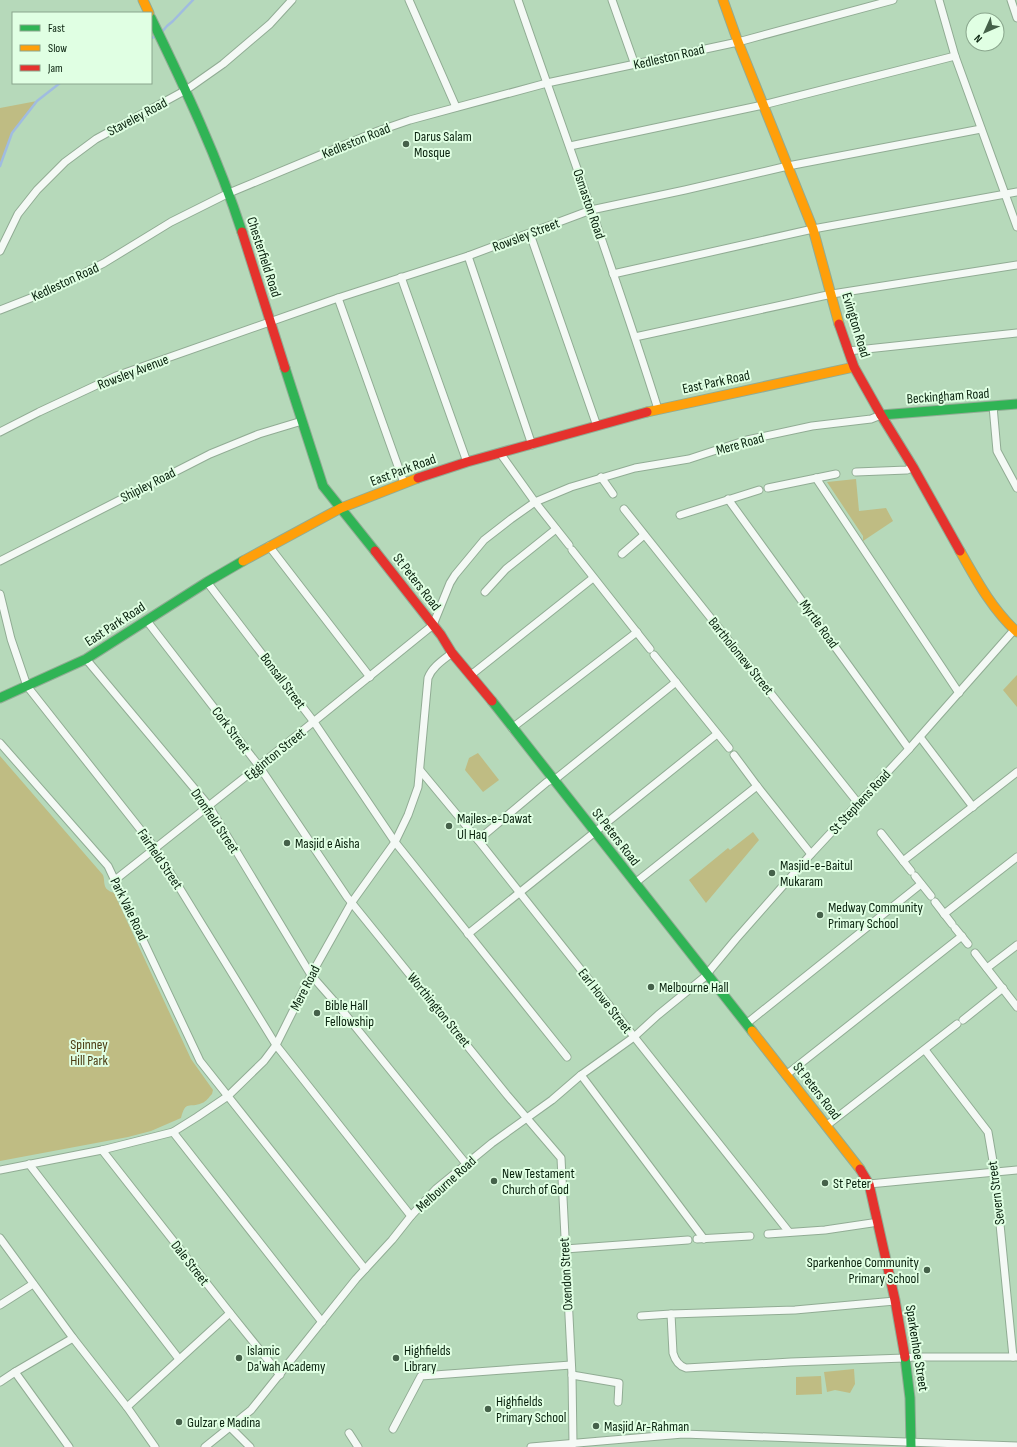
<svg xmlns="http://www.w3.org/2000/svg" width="1017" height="1447" viewBox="0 0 1017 1447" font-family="'Sofia Sans Condensed',sans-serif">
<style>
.green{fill:#bfbc83}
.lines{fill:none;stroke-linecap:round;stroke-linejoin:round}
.stream{stroke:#a0bce0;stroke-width:2.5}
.street-casing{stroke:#91ac94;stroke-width:9}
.fast-casing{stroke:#91ac94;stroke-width:11}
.slow-casing{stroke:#91ac94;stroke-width:11}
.jam-casing{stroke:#91ac94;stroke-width:11}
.street{stroke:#f4f9f5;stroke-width:7}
.fast{stroke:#30b455;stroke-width:9}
.slow{stroke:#ff9f0a;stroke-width:9}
.jam{stroke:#e5322d;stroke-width:9}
.poi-dot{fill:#45614a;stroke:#e0ffe3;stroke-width:1.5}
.labels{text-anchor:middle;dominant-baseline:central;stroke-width:4;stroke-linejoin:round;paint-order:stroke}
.street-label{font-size:14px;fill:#08210d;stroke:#e0ffe3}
.poi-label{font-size:14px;fill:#08210d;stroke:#e0ffe3;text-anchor:start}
.park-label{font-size:14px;fill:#4a3a11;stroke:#e0ffe3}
</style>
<rect width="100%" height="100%" fill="#b6d9ba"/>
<!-- green -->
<g class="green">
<path d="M37 101 12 133 0 166V108Z"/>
<path d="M856 479 859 511 886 508 893 521 863 541V536L827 482Z"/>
<path d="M1017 675V707L1003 690Z"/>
<path d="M478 753 499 780 483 792 465 770 469 758Z"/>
<path d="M0 756 103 875C105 880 103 887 108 890 110 892 113 892 114 893L191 1059 213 1090 212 1094C209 1097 206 1102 202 1103 189 1109 186 1099 181 1118L151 1131 128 1137 0 1161Z"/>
<path d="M753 832 759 840 706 903 689 880 728 848 730 850Z"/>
<path d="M854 1369 855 1384 850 1393 835 1390 827 1392 824 1372Z"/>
<path d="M821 1376 822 1394 796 1395V1377Z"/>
</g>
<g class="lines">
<!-- stream -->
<g class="stream">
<path d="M161 33 167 26 173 21 193 0"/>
<path d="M151 38 158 36"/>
<path d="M0 166 12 133 37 101 60 83"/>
</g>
<defs>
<g id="street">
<path d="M409 0 456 107"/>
<path d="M518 0C565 136 615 272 658 409"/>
<path d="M612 0 635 65"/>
<path d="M939 0 955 56 1017 227"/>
<path d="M1011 0 1017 18"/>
<path d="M570 146 763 105 955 56"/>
<path d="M530 234 597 426"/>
<path d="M0 251 18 214 37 190 65 162 96 139 186 90 223 64 270 24 292 0"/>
<path d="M468 256 532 445"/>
<path d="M613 274 813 229 1017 192"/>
<path d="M401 277 467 462"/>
<path d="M338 298 404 483"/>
<path d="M0 310 46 292 104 263 171 222 229 193 378 131 410 120 547 83 738 42 893 0"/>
<path d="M635 337 832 294 1017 265"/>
<path d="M848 351 1017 333"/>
<path d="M993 406 997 451 1017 488"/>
<path d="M0 432 39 412 116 376 338 298 468 256 591 210 685 190 788 166 981 129"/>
<path d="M500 453 535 502 569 545"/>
<path d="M856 472 907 470 913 467"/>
<path d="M601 477 613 494"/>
<path d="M816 478 959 693"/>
<path d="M768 488 836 474"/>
<path d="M728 499 909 749"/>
<path d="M624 509 858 803"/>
<path d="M680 515 759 490"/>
<path d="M269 546 370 677"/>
<path d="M572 550 650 649"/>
<path d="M622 554 644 535"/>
<path d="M0 561 210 454 259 434 302 421"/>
<path d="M207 582 314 722 395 842 567 1057"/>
<path d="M485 592 506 569 556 529"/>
<path d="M0 594 11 639 27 686 155 848 276 1045 411 1216"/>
<path d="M147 621 259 766 347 897 507 1095 561 1158 572 1375 573 1444"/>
<path d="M654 655 729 748"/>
<path d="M86 659 209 806 311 975 341 1009 467 1165"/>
<path d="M471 675 593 578"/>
<path d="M512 728 637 632"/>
<path d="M920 737 973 807"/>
<path d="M0 743 108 866 200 1061 365 1269"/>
<path d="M734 755 757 786 811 854"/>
<path d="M420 770 478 840 789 1232"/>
<path d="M881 833 911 871"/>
<path d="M478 840 547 782 558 777 676 682"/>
<path d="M903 861 1017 772"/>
<path d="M915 876 931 896"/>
<path d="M115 880 259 766 433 625 450 583 455 575 484 540 511 519 535 502 571 487 635 468 689 459 747 440 812 426 871 419 881 415"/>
<path d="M635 883 757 786"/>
<path d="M935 902 952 924"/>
<path d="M944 914 1017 857"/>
<path d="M955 928 968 944"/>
<path d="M468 934 717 734"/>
<path d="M975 953 1017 1007"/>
<path d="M987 968 1017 945"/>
<path d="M706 975 736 939 812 853 909 749 1014 630"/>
<path d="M963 1020 1003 988"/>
<path d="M746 1024 921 884"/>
<path d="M925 1050 988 1132 995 1173 1013 1357"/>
<path d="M581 1075 704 1239"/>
<path d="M786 1075 962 936"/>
<path d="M826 1126 957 1024"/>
<path d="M173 1132 322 1322"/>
<path d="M102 1150 230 1313 280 1375"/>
<path d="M29 1164 179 1359"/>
<path d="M0 1170 102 1150 173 1132 197 1117 228 1096 264 1061 276 1045 311 975 352 902 395 842 408 815 418 787 428 678C432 667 443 660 452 653"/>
<path d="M869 1184 1017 1170"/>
<path d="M768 1234 825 1230 872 1223"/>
<path d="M0 1238 73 1338 127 1407 155 1447"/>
<path d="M697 1239 750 1236"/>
<path d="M565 1249 688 1240"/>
<path d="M895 1301 795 1310 671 1314 673 1353C675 1360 679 1366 686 1368L791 1362 905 1358 913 1357H1017"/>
<path d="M0 1305 33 1284"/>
<path d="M641 1316 671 1314"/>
<path d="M15 1372 69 1447"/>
<path d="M572 1375 619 1383 618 1402"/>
<path d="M0 1382 15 1372 73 1338"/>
<path d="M127 1407 230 1313"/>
<path d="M230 1427 250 1447"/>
<path d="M393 1429 421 1376 571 1365"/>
<path d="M349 1433 358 1447"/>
<path d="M205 1447 251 1410 356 1279 392 1240 411 1216 436 1189 492 1143 552 1100 581 1075 634 1037 658 1015 707 975"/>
<path d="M531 1447 683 1434 1017 1446"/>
</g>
<g id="fast">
<path d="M151 18C185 88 218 158 242 232"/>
<path d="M285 368 323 486 375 551"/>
<path d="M881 415 1017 404"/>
<path d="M0 698 86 659 207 582 243 561"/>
<path d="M492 701 752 1031"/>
<path d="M905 1357 910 1398 911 1447"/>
</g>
<g id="slow">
<path d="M143 0 149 13"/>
<path d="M723 0 738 42 813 229 839 324"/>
<path d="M647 412 854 367"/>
<path d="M960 551C977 581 992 609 1017 632"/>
<path d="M243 561 341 508 418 478"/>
<path d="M752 1031 860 1169"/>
</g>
<g id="jam">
<path d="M242 232 285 368"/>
<path d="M839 324 854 367 881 415 913 467 960 551"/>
<path d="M418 478 467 462 647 412"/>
<path d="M375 551 441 635 452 653 492 701"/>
<path d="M860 1169 869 1184 895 1300 905 1357"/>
</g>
</defs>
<!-- street casing -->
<use href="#street" class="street-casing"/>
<!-- fast casing -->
<use href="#fast" class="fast-casing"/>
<!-- slow casing -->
<use href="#slow" class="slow-casing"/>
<!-- jam casing -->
<use href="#jam" class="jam-casing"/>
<!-- street -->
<use href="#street" class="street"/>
<!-- fast -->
<use href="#fast" class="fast"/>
<!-- slow -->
<use href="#slow" class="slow"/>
<!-- jam -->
<use href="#jam" class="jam"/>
</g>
<!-- markers -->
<g class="poi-dot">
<circle cx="406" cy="144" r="4"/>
<circle cx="449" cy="826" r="4"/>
<circle cx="287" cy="843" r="4"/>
<circle cx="772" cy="873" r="4"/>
<circle cx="820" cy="915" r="4"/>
<circle cx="651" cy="987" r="4"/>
<circle cx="317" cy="1013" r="4"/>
<circle cx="494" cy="1181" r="4"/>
<circle cx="825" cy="1183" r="4"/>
<circle cx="927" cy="1270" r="4"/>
<circle cx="239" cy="1358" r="4"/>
<circle cx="396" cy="1358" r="4"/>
<circle cx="488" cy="1409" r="4"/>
<circle cx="179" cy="1422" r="4"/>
<circle cx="596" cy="1426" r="4"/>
</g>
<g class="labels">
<!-- street labels -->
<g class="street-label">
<text transform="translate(669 57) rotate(-13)">Kedleston Road</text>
<text transform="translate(137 117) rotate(-28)">Staveley Road</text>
<text transform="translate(356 141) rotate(-22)">Kedleston Road</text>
<text transform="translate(589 204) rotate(71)">Osmaston Road</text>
<text transform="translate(526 235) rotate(-21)">Rowsley Street</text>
<text transform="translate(264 257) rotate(72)">Chesterfield Road</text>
<text transform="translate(65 282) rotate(-25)">Kedleston Road</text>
<text transform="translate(856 325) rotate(73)">Evington Road</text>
<text transform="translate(133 372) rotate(-21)">Rowsley Avenue</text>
<text transform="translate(716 382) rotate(-12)">East Park Road</text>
<text transform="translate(948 396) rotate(-4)">Beckingham Road</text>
<text transform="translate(740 444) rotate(-16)">Mere Road</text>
<text transform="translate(403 470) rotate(-20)">East Park Road</text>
<text transform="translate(148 485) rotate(-27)">Shipley Road</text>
<text transform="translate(417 582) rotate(52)">St Peters Road</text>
<text transform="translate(115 624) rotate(-33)">East Park Road</text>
<text transform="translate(819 624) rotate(54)">Myrtle Road</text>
<text transform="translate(741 656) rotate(51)">Bartholomew Street</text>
<text transform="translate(283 681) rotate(53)">Bonsall Street</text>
<text transform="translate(231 730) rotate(53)">Cork Street</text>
<text transform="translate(275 754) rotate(-39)">Egginton Street</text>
<text transform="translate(860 802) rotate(-47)">St Stephens Road</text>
<text transform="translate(215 821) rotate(56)">Dronfield Street</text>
<text transform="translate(616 837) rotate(52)">St Peters Road</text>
<text transform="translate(160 859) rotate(56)">Fairfield Street</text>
<text transform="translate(129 909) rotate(64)">Park Vale Road</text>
<text transform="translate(305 988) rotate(-63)">Mere Road</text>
<text transform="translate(605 1001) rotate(52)">Earl Howe Street</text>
<text transform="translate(439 1010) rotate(51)">Worthington Street</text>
<text transform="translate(817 1091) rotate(52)">St Peters Road</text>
<text transform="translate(446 1184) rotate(-42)">Melbourne Road</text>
<text transform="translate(996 1193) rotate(-97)">Severn Street</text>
<text transform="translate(190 1263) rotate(52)">Dale Street</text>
<text transform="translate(566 1274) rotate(-93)">Oxendon Street</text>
<text transform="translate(917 1348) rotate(81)">Sparkenhoe Street</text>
</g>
<!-- poi labels -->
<g class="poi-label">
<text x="414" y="136">Darus Salam<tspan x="414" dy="16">Mosque</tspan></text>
<text x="457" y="818">Majles-e-Dawat<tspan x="457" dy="16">Ul Haq</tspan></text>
<text x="295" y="843">Masjid e Aisha</text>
<text x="780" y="865">Masjid-e-Baitul<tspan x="780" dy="16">Mukaram</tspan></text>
<text x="828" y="907">Medway Community<tspan x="828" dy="16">Primary School</tspan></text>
<text x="659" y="987">Melbourne Hall</text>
<text x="325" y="1005">Bible Hall<tspan x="325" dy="16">Fellowship</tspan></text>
<text x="502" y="1173">New Testament<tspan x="502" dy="16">Church of God</tspan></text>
<text x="833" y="1183">St Peter</text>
<text x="919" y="1262" text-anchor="end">Sparkenhoe Community<tspan x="919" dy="16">Primary School</tspan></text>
<text x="247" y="1350">Islamic<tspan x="247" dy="16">Da'wah Academy</tspan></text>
<text x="404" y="1350">Highfields<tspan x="404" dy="16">Library</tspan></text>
<text x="496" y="1401">Highfields<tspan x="496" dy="16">Primary School</tspan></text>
<text x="187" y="1422">Gulzar e Madina</text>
<text x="604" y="1426">Masjid Ar-Rahman</text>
</g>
<!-- park labels -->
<g class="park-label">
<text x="89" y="1044">Spinney<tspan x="89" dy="16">Hill Park</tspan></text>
</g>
</g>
<!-- legend -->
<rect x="12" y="12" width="140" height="72" fill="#e0ffe3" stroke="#8aa68d"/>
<rect x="20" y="25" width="20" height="6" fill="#30b455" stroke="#8aa68d"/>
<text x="48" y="32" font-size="12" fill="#08210d">Fast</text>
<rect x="20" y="45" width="20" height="6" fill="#ff9f0a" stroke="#8aa68d"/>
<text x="48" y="52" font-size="12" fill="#08210d">Slow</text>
<rect x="20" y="65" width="20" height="6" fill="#e5322d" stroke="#8aa68d"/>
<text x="48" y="72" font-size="12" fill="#08210d">Jam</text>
<!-- north arrow -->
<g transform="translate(985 32) rotate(225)"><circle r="19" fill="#e0ffe3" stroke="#8aa68d"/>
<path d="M0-3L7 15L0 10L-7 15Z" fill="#45614a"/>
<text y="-6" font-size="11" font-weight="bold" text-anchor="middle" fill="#08210d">N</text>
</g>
</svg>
